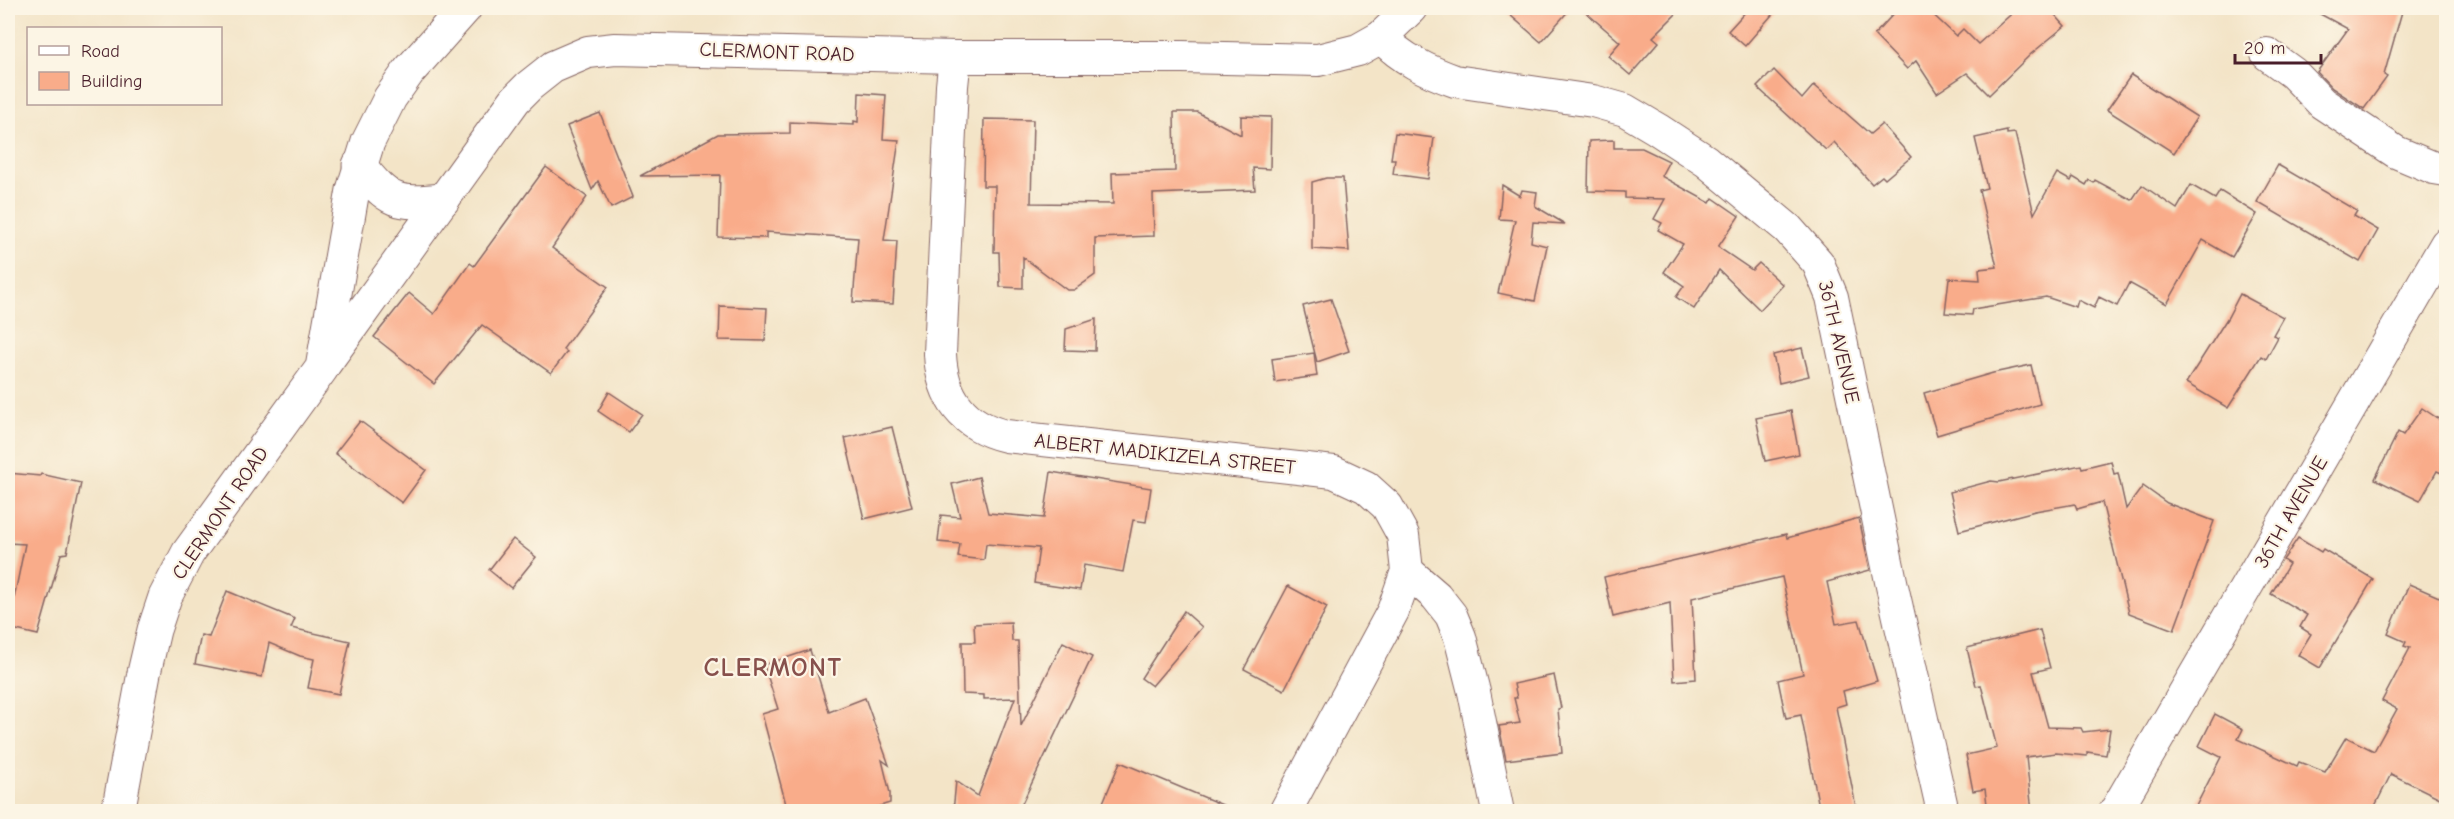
<svg xmlns="http://www.w3.org/2000/svg" width="2454" height="819" viewBox="0 0 2454 819" font-family="'Comic Neue',sans-serif">
<style>
.building{fill:#f9ac8a}
.lines{fill:none;stroke-linecap:round;stroke-linejoin:round}
.minor-casing{stroke:#856462;stroke-width:34}
.tertiary-casing{stroke:#856462;stroke-width:35}
.minor{stroke:#fff;stroke-width:32}
.tertiary{stroke:#fff;stroke-width:33}
.labels{text-anchor:middle;dominant-baseline:central;stroke-width:4.5;stroke-linejoin:round;paint-order:stroke}
.street-label{font-size:20px;fill:#4a1f2b;stroke:#fcf5e5}
.district-label{font-size:26px;font-weight:bold;letter-spacing:1.5px;fill:#87504c;stroke:#fcf5e5}
</style>
<rect width="100%" height="100%" fill="#fcf5e5"/>
<filter id="ink" filterUnits="userSpaceOnUse"><feTurbulence type="fractalNoise" baseFrequency=".0167" numOctaves="2"/><feDisplacementMap in="SourceGraphic" scale="12" xChannelSelector="R" yChannelSelector="G"/><feConvolveMatrix kernelMatrix="1 2 1 2 8 2 1 2 1" color-interpolation-filters="sRGB"/></filter>
<filter id="wash" filterUnits="userSpaceOnUse"><feTurbulence type="fractalNoise" baseFrequency=".008" numOctaves="4" result="noise"/><feDisplacementMap in="SourceGraphic" scale="24" xChannelSelector="R" yChannelSelector="G"/><feGaussianBlur stdDeviation="1.35" result="paint"/><feColorMatrix in="noise" values="0 0 0 0 0 0 0 0 0 0 0 0 0 0 0 0 0 1.4 0 .05"/><feComposite in="paint" operator="in"/></filter>
<g filter="url(#wash)">
<rect width="100%" height="100%" fill="#f3e4c7"/>
<g id="blocks">
<!-- building -->
<g class="building">
<path d="M1502 8H1571L1541 42Z"/>
<path d="M1581 8H1682L1653 37 1659 42 1630 75 1608 56 1620 42Z"/>
<path d="M1749 8H1778L1745 46 1728 31Z"/>
<path d="M1899 8H1926L1956 36 1963 29 1978 44 2018 8H2049L2065 26 2031 54 1989 95 1967 73 1937 93 1916 61 1907 69 1874 35Z"/>
<path d="M2309 8H2403L2384 75 2387 77 2364 109 2332 88 2317 72 2348 29Z"/>
<path d="M1774 70 1802 99 1814 85 1870 134 1882 124 1911 157 1885 179 1882 176 1872 184 1834 142 1826 150 1757 87Z"/>
<path d="M2131 75 2197 117 2174 153 2107 110Z"/>
<path d="M859 93 886 95 883 139 899 140 884 240 897 241 893 304 853 302 858 238 766 232V238L718 237 720 175 640 176 718 134 790 133V122L854 125V121L858 122Z"/>
<path d="M1174 112H1197L1241 135V116L1271 117 1270 169 1253 168 1255 190 1153 194 1154 236 1095 238V275L1074 290H1067L1023 257V288L1000 287 999 252H994L995 186H983L984 119 1033 120 1031 203 1113 204 1112 173 1175 171Z"/>
<path d="M600 113 633 197 611 208 598 181 592 190 567 126Z"/>
<path d="M2007 131V134L2015 133 2034 214 2057 173 2071 181 2073 177 2086 185 2089 180 2094 183 2095 180 2132 200 2142 185 2177 209 2191 185 2215 199 2220 191 2257 214 2232 257 2203 240 2167 304 2129 283 2117 306 2099 297 2094 308 2078 300 2076 307 2046 297 1973 309 1972 315 1945 313 1949 278 1980 280 1979 269 1997 267 1979 190 1987 188 1975 138Z"/>
<path d="M1395 133 1434 138 1428 179 1393 174 1395 159H1391Z"/>
<path d="M1614 140V148H1642L1669 161 1661 176 1710 203 1713 198 1739 216 1718 247 1752 270 1759 263 1783 285 1760 310 1719 270 1694 309 1676 297 1684 286 1664 272 1683 244 1658 230 1662 223 1654 219 1665 199 1625 198V192L1588 191 1589 141Z"/>
<path d="M2278 165 2357 211 2354 216 2378 230 2360 262 2257 202Z"/>
<path d="M546 167 587 197 552 248 608 287 563 349 567 352 551 373 482 325 434 384 374 337 409 293 434 314 470 263 474 266Z"/>
<path d="M1326 178H1343L1349 251 1312 249V182Z"/>
<path d="M1502 185 1520 196 1522 190 1537 192 1535 206 1565 224 1533 222 1531 242 1547 246 1535 301 1498 293 1515 220 1499 219Z"/>
<path d="M2240 294 2283 317 2273 335 2278 337 2266 359 2261 356 2228 408 2186 383 2228 317Z"/>
<path d="M1331 299 1349 351 1317 362 1303 306Z"/>
<path d="M720 306 767 308 765 341 719 340Z"/>
<path d="M1096 319 1095 351 1065 350 1066 329Z"/>
<path d="M1802 348 1809 376 1779 383 1773 355Z"/>
<path d="M1314 353 1317 376 1275 382 1272 359Z"/>
<path d="M2031 365 2040 404 1937 435 1924 393 1993 373Z"/>
<path d="M609 392 642 414 629 432 598 411Z"/>
<path d="M2422 408 2446 424V475L2437 471 2420 501 2375 479 2398 432 2403 435Z"/>
<path d="M1791 411 1799 454 1765 461 1756 418Z"/>
<path d="M360 421 426 470 402 503 335 453Z"/>
<path d="M892 427 912 507 864 519 845 438Z"/>
<path d="M2111 461 2114 474 2118 473 2126 509 2143 486 2167 503 2214 521 2174 630 2129 613 2102 502 2077 509 2075 504 2035 511 1959 531 1950 492 1991 481 1999 482 2081 465 2082 468Z"/>
<path d="M1051 472 1151 488 1146 522 1133 520 1123 572 1084 565 1080 590 1034 583 1039 548 986 544 984 560 958 557 960 544 938 542 941 515 960 517 952 484 979 477 988 513 1044 518Z"/>
<path d="M8 473 40 476 41 474 81 483 67 553 61 554 38 635 8 628 25 544 8 543Z"/>
<path d="M1859 518 1870 570 1827 582 1836 624 1859 620 1877 681 1843 691 1846 704 1836 707 1857 812H1820L1801 715 1786 718 1778 680 1803 674 1782 577 1692 598 1696 679 1674 681 1670 603 1613 617 1604 577 1786 534 1787 538Z"/>
<path d="M2298 538 2321 552 2323 549 2373 579 2320 668 2298 655 2311 634 2300 627 2307 615 2271 594 2289 564 2283 560Z"/>
<path d="M513 539 536 557 511 588 489 570Z"/>
<path d="M2409 584 2446 600V801L2391 774 2372 812H2193L2221 757 2199 746 2215 714 2243 729 2238 739 2297 766 2299 762 2325 772 2346 737 2374 751 2397 709 2382 701 2410 648 2404 646 2406 642 2388 634Z"/>
<path d="M1288 586 1327 607 1284 690 1244 669Z"/>
<path d="M227 591 295 619 291 628 350 641 339 694 308 688 314 659 300 656 269 643 262 677 195 664 201 635 209 637Z"/>
<path d="M1184 611 1202 627 1152 686 1141 678Z"/>
<path d="M1011 622 1012 641H1018L1021 726 1063 642 1092 657 1018 812H953L956 781 978 796 1015 698 984 699V695L963 694 962 642H975L974 624Z"/>
<path d="M2040 630 2050 668 2033 672 2048 727 2081 728 2083 732 2110 729 2106 755 2087 752V756L2056 753 2026 757 2032 812H1988L1985 789 1973 791 1966 755 1997 748 1981 685 1976 686 1967 648Z"/>
<path d="M810 650 829 712 865 698 889 765 882 760 890 793V803L860 812H788L762 714 778 709 764 665Z"/>
<path d="M1554 675 1561 708 1558 709 1562 753 1506 760 1499 726 1520 723 1514 698H1517L1514 684Z"/>
<path d="M1120 762 1237 811 1236 812H1099Z"/>
</g>
</g>
</g>
<g filter="url(#ink)">
<use href="#blocks" fill-opacity="0" stroke="#856462" stroke-width="1.5"/>
<g class="lines">
<defs>
<g id="minor">
<path d="M1381 37C1402 59 1427 71 1455 81L1593 101 1625 110 1657 129 1706 161 1788 229 1818 263 1832 297 1892 586 1943 812"/>
<path d="M2267 54 2293 73 2322 103 2396 152 2434 168 2446 170"/>
<path d="M955 57 952 86 940 354C942 397 963 426 1006 436L1334 472 1366 487 1387 506 1403 535 1407 571 1393 611 1285 812"/>
<path d="M322 368 515 100 529 86 553 67 588 52 615 49 955 57H1182L1318 60 1358 50 1381 37 1411 8"/>
<path d="M1407 571 1436 596 1451 615 1460 637 1474 692 1498 812"/>
<path d="M2115 812 2446 244"/>
</g>
<g id="tertiary">
<path d="M359 165C389 202 396 205 443 200"/>
<path d="M118 812 144 673 154 630 165 597 188 553 322 368 353 190 368 142 390 98 409 71 465 8"/>
</g>
</defs>
<!-- minor casing -->
<use href="#minor" class="minor-casing"/>
<!-- tertiary casing -->
<use href="#tertiary" class="tertiary-casing"/>
<!-- minor -->
<use href="#minor" class="minor"/>
<!-- tertiary -->
<use href="#tertiary" class="tertiary"/>
</g>
</g>
<g class="labels">
<!-- street labels -->
<g class="street-label">
<text transform="translate(777 52) rotate(2)">CLERMONT ROAD</text>
<text transform="translate(1839 342) rotate(77)">36TH AVENUE</text>
<text transform="translate(1165 454) rotate(6)">ALBERT MADIKIZELA STREET</text>
<text transform="translate(2291 512) rotate(-60)">36TH AVENUE</text>
<text transform="translate(220 513) rotate(-56)">CLERMONT ROAD</text>
</g>
<!-- district labels -->
<g class="district-label">
<text x="773" y="668">CLERMONT</text>
</g>
</g>
<!-- margin -->
<rect width="2454" height="819" fill="none" stroke="#fcf5e5" stroke-width="30"/>
<!-- legend -->
<rect x="27" y="27" width="195" height="78" fill="#fcf5e5" stroke="#b59f9b" stroke-width="1.5"/>
<rect x="39" y="46" width="30" height="9" fill="#ffffff" stroke="#b59f9b" stroke-width="1.5"/>
<text x="81" y="57" font-size="18" fill="#4a1f2b">Road</text>
<rect x="39" y="72" width="30" height="18" fill="#f9ac8a" stroke="#b59f9b" stroke-width="1.5"/>
<text x="81" y="87" font-size="18" fill="#4a1f2b">Building</text>
<!-- scale -->
<path d="M2235 54v9h86v-9" fill="none" stroke="#4a1f2b" stroke-width="3"/>
<text x="2244" y="54" font-size="18" fill="#4a1f2b" stroke="#fcf5e5" stroke-width="4.5" paint-order="stroke">20 m</text>
</svg>
